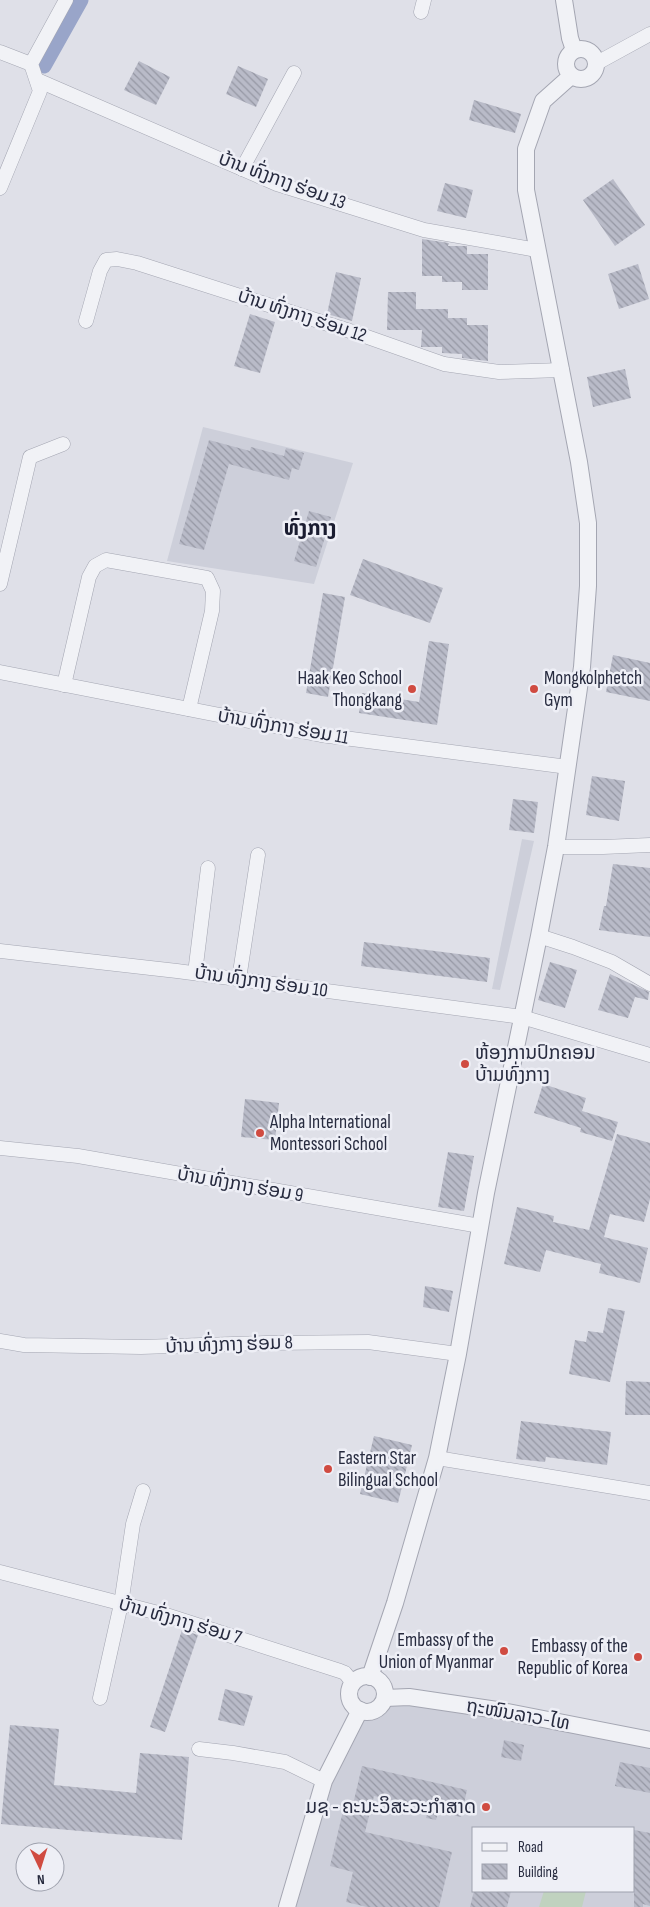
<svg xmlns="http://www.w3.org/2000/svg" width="650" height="1907" viewBox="0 0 650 1907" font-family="'Sofia Sans Condensed','Noto Sans Lao',sans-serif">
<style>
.built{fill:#cdcfda;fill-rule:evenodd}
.pitch{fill:#c0d2bf}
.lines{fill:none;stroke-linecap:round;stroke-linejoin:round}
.canal{stroke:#99a5c9;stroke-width:15}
.building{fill:url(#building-back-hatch)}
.minor-casing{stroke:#a4a6b2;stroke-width:15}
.tertiary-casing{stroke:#a4a6b2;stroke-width:18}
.minor{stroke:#f1f2f6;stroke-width:14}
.tertiary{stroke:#f1f2f6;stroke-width:16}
.poi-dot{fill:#d04b41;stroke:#eeeff6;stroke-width:2}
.labels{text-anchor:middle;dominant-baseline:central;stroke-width:5;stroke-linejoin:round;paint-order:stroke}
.street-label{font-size:19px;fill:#272b3f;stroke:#eeeff6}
.poi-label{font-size:19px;fill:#272b3f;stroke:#eeeff6;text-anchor:end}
.quarter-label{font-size:21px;font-weight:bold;fill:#1a1c30;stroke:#eeeff6}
</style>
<defs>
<pattern id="building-back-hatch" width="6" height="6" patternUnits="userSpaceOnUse" patternTransform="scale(1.25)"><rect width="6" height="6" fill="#b9bbc8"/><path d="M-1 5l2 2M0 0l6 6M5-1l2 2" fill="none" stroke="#9698a4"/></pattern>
</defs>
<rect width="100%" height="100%" fill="#dfe0e8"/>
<!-- built -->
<g class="built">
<path d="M203 427 353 463 314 584 167 561Z"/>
<path d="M522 839 534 841 500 990 492 989Z"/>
<path d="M406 1703 479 1711 650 1744V1907H294L328 1786 362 1716 380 1712 389 1704ZM474 1828H634V1891H474Z"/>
</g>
<!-- pitch -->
<path class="pitch" d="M544 1891H586L582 1907H539Z"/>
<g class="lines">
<!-- canal -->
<path class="canal" d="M44 66 81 0"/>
</g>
<!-- building -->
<g class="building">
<path d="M139 61 170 77 156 105 124 90Z"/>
<path d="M238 66 268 79 256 107 226 94Z"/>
<path d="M474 100 521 114 515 133 469 120Z"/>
<path d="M613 179 645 225 615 246 583 200Z"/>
<path d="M445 183 473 190 466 218 437 211Z"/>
<path d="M422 239 449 243 448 246H467V254H488V290H462V282H442V276H422Z"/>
<path d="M638 264 649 299 619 309 608 274Z"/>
<path d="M336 272 361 278 352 321 327 314Z"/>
<path d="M388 292H416V309H448V318H467V325H488V361L462 358V354L442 353V347H421L422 330H387Z"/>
<path d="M250 314 275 322 260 373 234 366Z"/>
<path d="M625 369 631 398 593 407 587 377Z"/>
<path d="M209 440 250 451 251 447 284 456 286 448 304 453 299 470 292 468 289 480 229 464 204 550 179 544Z"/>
<path d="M309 511 331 517 316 567 294 561Z"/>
<path d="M363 559 443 588 430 623 350 595Z"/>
<path d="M323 593 345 597 328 697 306 693Z"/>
<path d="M429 641 449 644 437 725 359 713 362 693 419 702Z"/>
<path d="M613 655 650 663V701L606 692Z"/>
<path d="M592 776 625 781 619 821 586 815Z"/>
<path d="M513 799 538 802 534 833 509 830Z"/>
<path d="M613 864 650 868V937L599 930 604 906H606Z"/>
<path d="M364 942 490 958 487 982 361 966Z"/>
<path d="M550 962 577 970 565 1008 538 1000Z"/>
<path d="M610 974 649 992 648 1000 635 997 628 1018 598 1010Z"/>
<path d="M543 1084 586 1098 582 1111 618 1122 612 1141 580 1132 581 1128 534 1113Z"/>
<path d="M245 1099 279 1103 275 1140 241 1137Z"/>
<path d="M617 1134 650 1143V1199L644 1222 610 1214 604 1237 648 1248 640 1283 599 1273 601 1264 546 1250 540 1272 504 1264 517 1207 554 1216 553 1222 589 1230Z"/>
<path d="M448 1152 474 1156 464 1211 438 1207Z"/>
<path d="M425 1286 453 1291 449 1312 423 1307Z"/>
<path d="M608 1308 625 1311 610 1382 569 1374 575 1340 586 1342 588 1331 603 1333Z"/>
<path d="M626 1381 650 1382V1415H625Z"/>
<path d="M521 1421 611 1432 607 1465 546 1457 545 1462 516 1459Z"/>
<path d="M374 1436 412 1445 398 1503 360 1494Z"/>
<path d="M182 1630 198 1635 165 1732 150 1727Z"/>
<path d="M225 1689 253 1696 244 1726 218 1720Z"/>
<path d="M10 1725 59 1729 54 1785 136 1793 140 1753 189 1757 182 1840 1 1824Z"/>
<path d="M504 1740 524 1745 521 1761 501 1757Z"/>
<path d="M620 1762 650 1768V1793L615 1786Z"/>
<path d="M362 1766 467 1790 461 1817 438 1812 436 1820 426 1818 428 1809 374 1796 365 1832 452 1852 439 1907H367L346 1902 353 1872 330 1866 343 1811 351 1813Z"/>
<path d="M634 1830 650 1833V1906L643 1904V1907H634Z"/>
<path d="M474 1891H511L507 1907H470Z"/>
</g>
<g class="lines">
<defs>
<g id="minor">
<path d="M421 12 424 0"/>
<path d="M0 52 31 64"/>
<path d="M597 63 650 34"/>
<path d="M37 80 277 184 424 230 537 250"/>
<path d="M242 169 294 73"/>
<path d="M0 188 40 91 31 64 66 0"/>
<path d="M86 321 100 271 106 260 117 259 137 263 356 333 444 364 499 372 562 370"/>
<path d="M0 584 30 457 63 444"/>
<path d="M0 672 321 735 568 767"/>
<path d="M64 685 89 577 95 566 106 560 207 578 213 591 212 611 189 709"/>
<path d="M556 847H603L650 845"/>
<path d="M539 936 573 947 612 962 650 984"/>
<path d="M0 951 177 971 522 1017 650 1055"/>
<path d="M195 973 208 868"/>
<path d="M239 979 258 855"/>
<path d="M0 1148 78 1156 480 1226"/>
<path d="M0 1341 24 1345 141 1347 266 1343 368 1342 458 1354"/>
<path d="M437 1458 650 1493"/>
<path d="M0 1572 166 1615 340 1671 345 1673 353 1683"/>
<path d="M100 1698 121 1604 133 1524 143 1491"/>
<path d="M199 1749 233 1753 285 1762 324 1781"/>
</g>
<g id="tertiary">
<path d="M564 0 570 38 574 50"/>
<circle cx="581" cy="64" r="15"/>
<circle cx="367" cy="1694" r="18"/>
<path d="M370 1677 395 1603 437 1458 458 1354 486 1193 539 936 556 847 582 667 588 586V523L579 462 526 190V149L543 101 571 76"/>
<path d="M385 1698 409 1697 497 1710 650 1740"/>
<path d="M287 1907 324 1781 360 1710"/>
</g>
</defs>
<!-- minor casing -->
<use href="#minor" class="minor-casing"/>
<!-- tertiary casing -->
<use href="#tertiary" class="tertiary-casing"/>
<!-- minor -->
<use href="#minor" class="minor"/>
<!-- tertiary -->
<use href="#tertiary" class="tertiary"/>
</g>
<!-- markers -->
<g class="poi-dot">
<circle cx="412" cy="689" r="5"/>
<circle cx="534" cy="689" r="5"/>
<circle cx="465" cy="1064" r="5"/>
<circle cx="260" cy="1133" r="5"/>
<circle cx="328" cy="1469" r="5"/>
<circle cx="504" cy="1651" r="5"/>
<circle cx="638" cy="1657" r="5"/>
<circle cx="486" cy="1807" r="5"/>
</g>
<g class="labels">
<!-- street labels -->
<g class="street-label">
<text transform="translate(282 181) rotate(20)">ບ້ານ ທົ່ງກາງ ຮ່ອມ 13</text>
<text transform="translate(302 316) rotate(18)">ບ້ານ ທົ່ງກາງ ຮ່ອມ 12</text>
<text transform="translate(283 727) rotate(10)">ບ້ານ ທົ່ງກາງ ຮ່ອມ 11</text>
<text transform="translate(261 982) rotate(8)">ບ້ານ ທົ່ງກາງ ຮ່ອມ 10</text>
<text transform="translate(240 1185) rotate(10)">ບ້ານ ທົ່ງກາງ ຮ່ອມ 9</text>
<text transform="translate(229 1345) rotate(-2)">ບ້ານ ທົ່ງກາງ ຮ່ອມ 8</text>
<text transform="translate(180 1621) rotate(16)">ບ້ານ ທົ່ງກາງ ຮ່ອມ 7</text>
<text transform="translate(518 1715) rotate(10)">ຖະໜົນລາວ-ໄທ</text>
</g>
<!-- poi labels -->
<g class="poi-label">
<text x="402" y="678">Haak Keo School<tspan x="402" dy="22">Thongkang</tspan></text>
<text x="544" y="678" text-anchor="start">Mongkolphetch<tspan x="544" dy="22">Gym</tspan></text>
<text x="475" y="1053" text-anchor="start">ຫ້ອງການປົກຄອນ<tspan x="475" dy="22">ບ້າມທົ່ງກາງ</tspan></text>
<text x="270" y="1122" text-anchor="start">Alpha International<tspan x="270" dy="22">Montessori School</tspan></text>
<text x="338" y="1458" text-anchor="start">Eastern Star<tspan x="338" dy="22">Bilingual School</tspan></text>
<text x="494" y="1640">Embassy of the<tspan x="494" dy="22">Union of Myanmar</tspan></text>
<text x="628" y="1646">Embassy of the<tspan x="628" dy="22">Republic of Korea</tspan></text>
<text x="476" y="1807">ມຊ - ຄະນະວິສະວະກຳສາດ</text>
</g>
<!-- quarter labels -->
<g class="quarter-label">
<text x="310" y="528">ທົ່ງກາງ</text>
</g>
</g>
<!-- legend -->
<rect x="472" y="1827" width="162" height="65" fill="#eeeff6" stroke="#9ea1ad"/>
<rect x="482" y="1843" width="25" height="8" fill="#f1f2f6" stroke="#9ea1ad"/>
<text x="518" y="1852" font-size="15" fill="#272b3f">Road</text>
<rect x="482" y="1864" width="25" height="15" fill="url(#building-back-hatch)" stroke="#9ea1ad"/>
<text x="518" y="1877" font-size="15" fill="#272b3f">Building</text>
<!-- north arrow -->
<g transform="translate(40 1867) rotate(176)"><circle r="24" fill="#eeeff6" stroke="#9ea1ad"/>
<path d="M0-4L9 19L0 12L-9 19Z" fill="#d04b41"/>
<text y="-8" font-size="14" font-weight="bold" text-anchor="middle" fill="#272b3f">N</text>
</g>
</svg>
